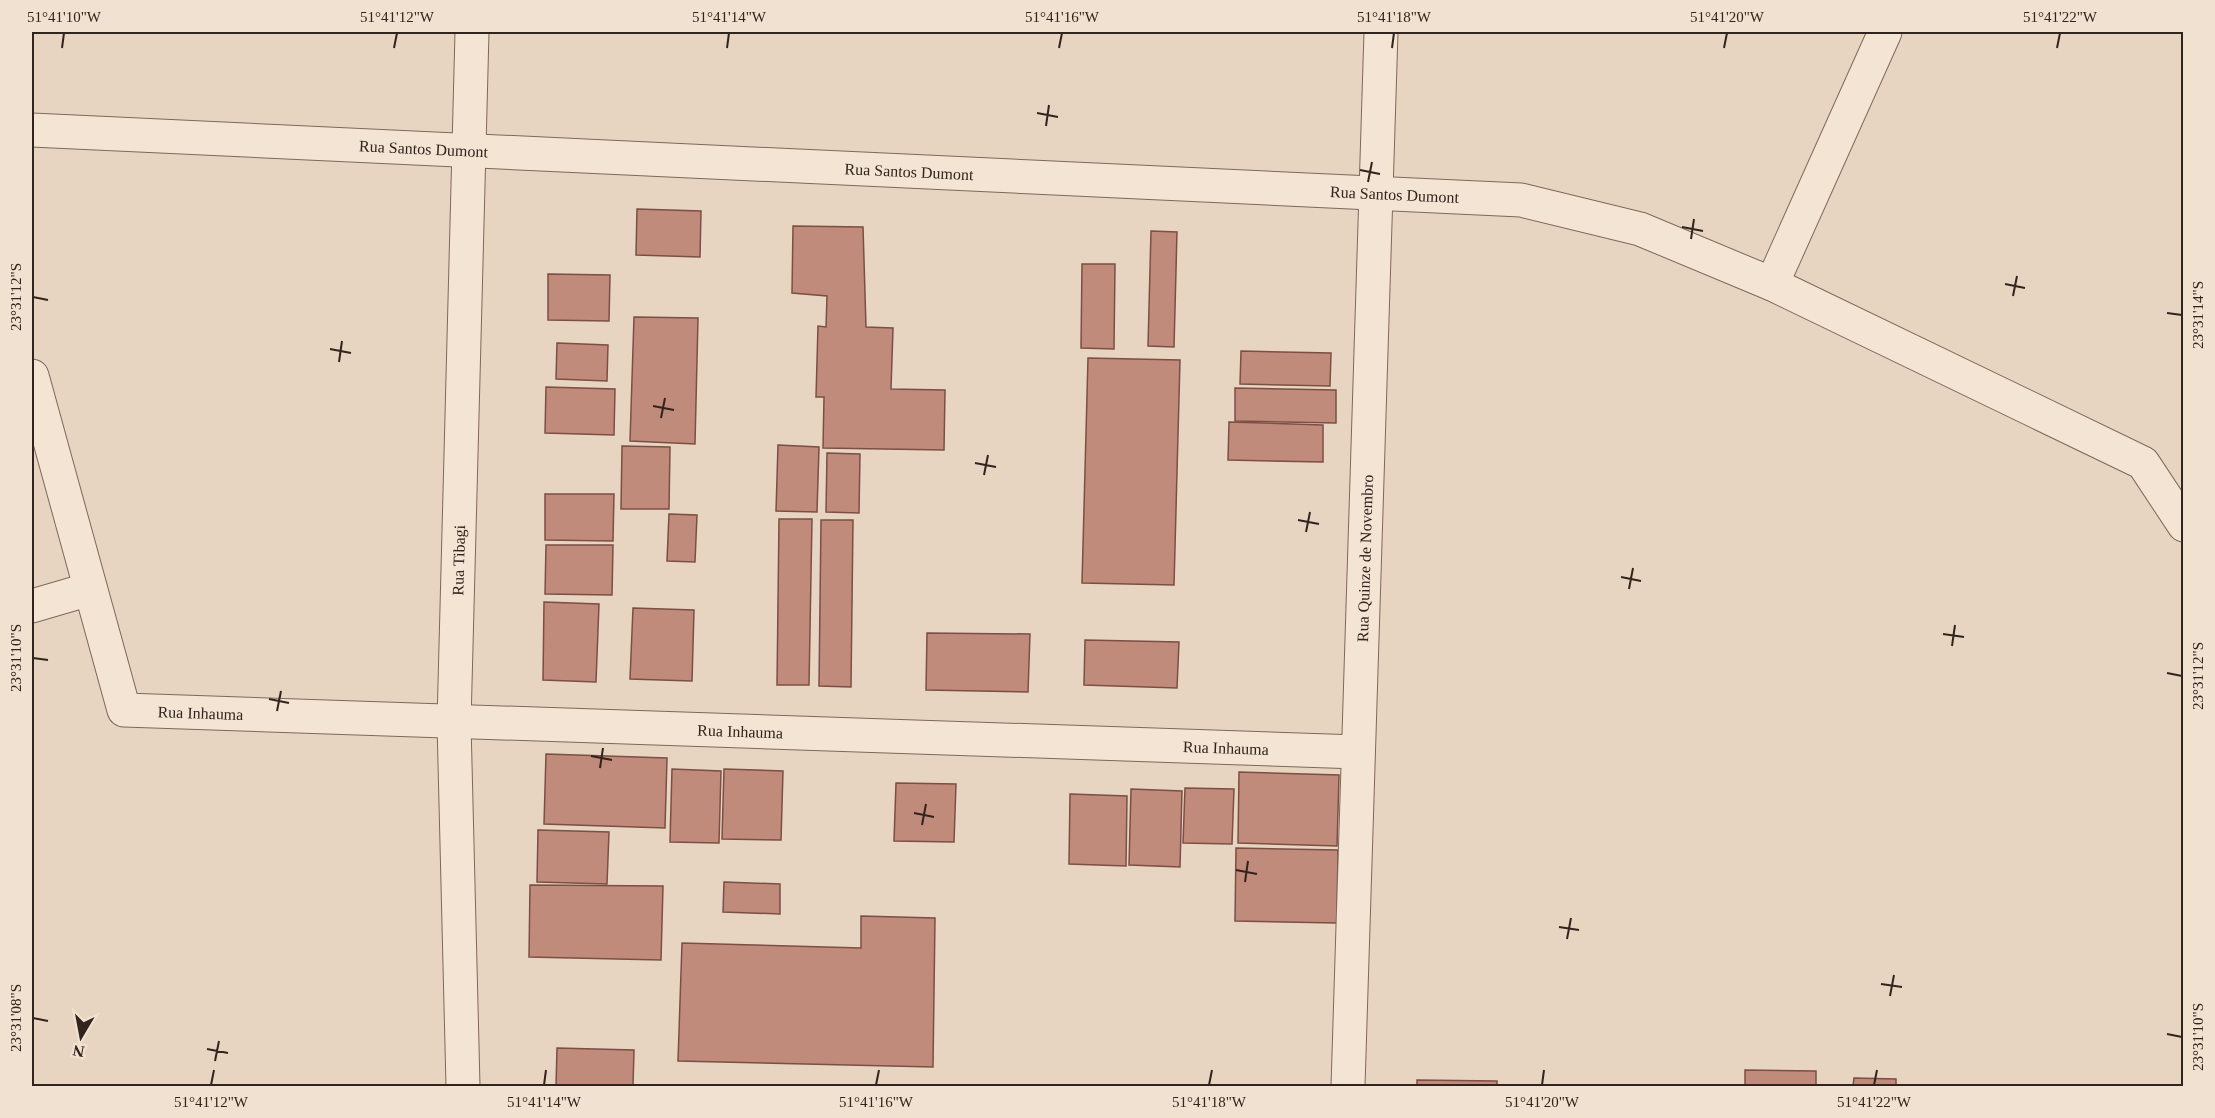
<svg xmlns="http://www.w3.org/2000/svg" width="2215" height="1118" viewBox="0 0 2215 1118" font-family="'Times New Roman',serif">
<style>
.building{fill:#c18b7c;stroke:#7b4f44;stroke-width:1.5}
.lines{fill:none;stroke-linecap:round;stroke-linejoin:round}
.minor-casing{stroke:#7f675b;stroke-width:35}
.minor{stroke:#f4e4d3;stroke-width:33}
.ticks{fill:none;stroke:#31231d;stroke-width:2}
.labels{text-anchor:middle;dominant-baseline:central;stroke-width:5;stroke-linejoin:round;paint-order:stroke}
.street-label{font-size:16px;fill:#31231d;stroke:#f0e1d0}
.neatline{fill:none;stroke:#31231d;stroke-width:2}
.ticks-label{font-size:15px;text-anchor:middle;fill:#31231d}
</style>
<rect width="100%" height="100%" fill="#e8d5c1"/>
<!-- building -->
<g class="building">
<path d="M637 209 701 211 700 257 636 255Z"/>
<path d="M793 226 863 227 866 327 893 328 891 389 945 390 944 450 823 448 824 397H816L818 326 826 327 827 296 792 293Z"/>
<path d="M1151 231 1177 232 1174 347 1148 346Z"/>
<path d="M1082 264H1115L1114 349 1081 348Z"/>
<path d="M548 274 610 275 609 321 548 320Z"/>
<path d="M634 317 698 318 695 444 630 441Z"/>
<path d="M557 343 608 345 607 381 556 379Z"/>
<path d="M1241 351 1331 353 1330 386 1240 384Z"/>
<path d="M1088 358 1180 360 1174 585 1082 583Z"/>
<path d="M546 387 615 389 614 435 545 433Z"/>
<path d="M1235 388 1336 390V423L1235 421Z"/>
<path d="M1229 422 1323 425V462L1228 460Z"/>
<path d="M778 445 819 447 817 512 776 511Z"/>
<path d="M622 446 670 447 669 509H621Z"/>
<path d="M827 453 860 454 859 513 826 512Z"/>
<path d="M545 494H614L613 541 545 540Z"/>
<path d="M669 514 697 515 695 562 667 561Z"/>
<path d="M779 519H812L809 685H777Z"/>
<path d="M821 520H853L851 687 819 686Z"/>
<path d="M546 545H613L612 595 545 594Z"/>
<path d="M544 602 599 604 596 682 543 680Z"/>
<path d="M633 608 694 610 692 681 630 679Z"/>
<path d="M927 633 1030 634 1028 692 926 690Z"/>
<path d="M1085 640 1179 642 1177 688 1084 685Z"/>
<path d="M546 754 667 758 665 828 544 824Z"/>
<path d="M672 769 721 771 719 843 670 842Z"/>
<path d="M724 769 783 771 781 840 722 839Z"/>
<path d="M1239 772 1339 775 1337 846 1238 843Z"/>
<path d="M896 783 956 784 954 842 894 841Z"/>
<path d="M1185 788 1234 789 1232 844 1183 843Z"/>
<path d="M1131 789 1182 791 1180 867 1129 865Z"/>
<path d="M1070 794 1127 796 1126 866 1069 864Z"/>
<path d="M538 830 609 832 607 884 537 882Z"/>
<path d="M1236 848 1338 850 1337 923 1235 921Z"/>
<path d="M724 882 780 884V914L723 912Z"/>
<path d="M530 885 663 886 661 960 529 957Z"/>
<path d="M861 916 935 918 933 1067 678 1061 682 943 861 948Z"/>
<path d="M557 1048 634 1050 633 1086H556Z"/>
<path d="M1745 1070 1816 1071V1086H1745Z"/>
<path d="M1854 1078 1896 1079V1086H1853Z"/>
<path d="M1417 1080 1497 1081V1086H1417Z"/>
</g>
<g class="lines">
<defs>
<g id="minor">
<path id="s1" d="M32 130 1521 200 1640 229 1772 284 2143 463 2184 525"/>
<path d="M1772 284 1885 32"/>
<path id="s2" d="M32 376 124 710 1358 752"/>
<path d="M32 606 90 589"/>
<path id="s3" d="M463 1086 454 723 472 32"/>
<path id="s4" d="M1348 1086 1381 32"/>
</g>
</defs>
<!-- minor casing -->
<use href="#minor" class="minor-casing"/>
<!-- minor -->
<use href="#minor" class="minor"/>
</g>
<!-- ticks -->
<path class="ticks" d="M62 48 64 33M394 48 397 33M727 48 729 33M1059 48 1062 33M1392 48 1394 33M1724 48 1727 33M2057 48 2060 33M1037 113 1058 117M1046 126 1049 105M1360 170 1380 174M1368 182 1372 162M1682 227 1703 231M1691 239 1694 219M2005 284 2025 288M2013 296 2017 276M33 297 48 300M2167 313 2182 315M330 349 351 353M339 362 342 341M653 406 674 410M661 418 665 398M975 463 996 467M984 475 988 455M1298 520 1319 524M1306 532 1310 512M1621 577 1641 581M1629 589 1633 568M1943 634 1964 637M1952 646 1955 625M33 658 48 660M2167 673 2182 676M269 699 289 703M277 711 281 691M591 756 612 760M600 768 603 748M914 813 934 817M922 825 926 804M1236 870 1257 874M1245 882 1248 861M1559 927 1579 930M1567 939 1571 918M1881 984 1902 987M1890 996 1894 975M33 1018 48 1021M2167 1034 2182 1037M207 1049 228 1053M215 1061 219 1041M211 1085 214 1070M544 1085 546 1070M876 1085 879 1070M1209 1085 1212 1070M1542 1085 1544 1070M1874 1085 1877 1070"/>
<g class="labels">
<!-- street labels -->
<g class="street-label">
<text stroke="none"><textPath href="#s1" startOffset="392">Rua Santos Dumont</textPath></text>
<text stroke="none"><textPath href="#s1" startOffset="878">Rua Santos Dumont</textPath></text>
<text stroke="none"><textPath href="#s1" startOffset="1364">Rua Santos Dumont</textPath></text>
<text stroke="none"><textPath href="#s3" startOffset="526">Rua Tibagi</textPath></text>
<text stroke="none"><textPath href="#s4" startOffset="528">Rua Quinze de Novembro</textPath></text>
<text stroke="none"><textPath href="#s2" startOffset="423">Rua Inhauma</textPath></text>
<text stroke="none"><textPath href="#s2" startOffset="963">Rua Inhauma</textPath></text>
<text stroke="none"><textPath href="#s2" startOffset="1449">Rua Inhauma</textPath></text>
</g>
</g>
<!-- border -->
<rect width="2215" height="1118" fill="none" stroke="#f0e1d0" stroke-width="66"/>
<!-- north arrow -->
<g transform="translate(81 1037) rotate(190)" stroke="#f0e1d0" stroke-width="4.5" paint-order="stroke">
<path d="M0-4.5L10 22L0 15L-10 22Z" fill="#31231d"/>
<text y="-9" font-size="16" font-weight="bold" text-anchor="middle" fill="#31231d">N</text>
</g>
<rect x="33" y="33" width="2149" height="1052" class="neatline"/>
<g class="ticks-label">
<text x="64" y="22">51°41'10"W</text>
<text x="397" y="22">51°41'12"W</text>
<text x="729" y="22">51°41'14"W</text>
<text x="1062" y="22">51°41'16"W</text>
<text x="1394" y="22">51°41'18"W</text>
<text x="1727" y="22">51°41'20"W</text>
<text x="2060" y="22">51°41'22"W</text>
<text transform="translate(16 297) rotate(-90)" y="5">23°31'12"S</text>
<text transform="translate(2198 315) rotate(-90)" y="5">23°31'14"S</text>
<text transform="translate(16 658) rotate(-90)" y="5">23°31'10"S</text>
<text transform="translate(2198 676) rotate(-90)" y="5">23°31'12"S</text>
<text transform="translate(16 1018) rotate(-90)" y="5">23°31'08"S</text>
<text transform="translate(2198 1037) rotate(-90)" y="5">23°31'10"S</text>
<text x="211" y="1107">51°41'12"W</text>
<text x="544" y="1107">51°41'14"W</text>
<text x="876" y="1107">51°41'16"W</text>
<text x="1209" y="1107">51°41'18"W</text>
<text x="1542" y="1107">51°41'20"W</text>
<text x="1874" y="1107">51°41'22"W</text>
</g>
</svg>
